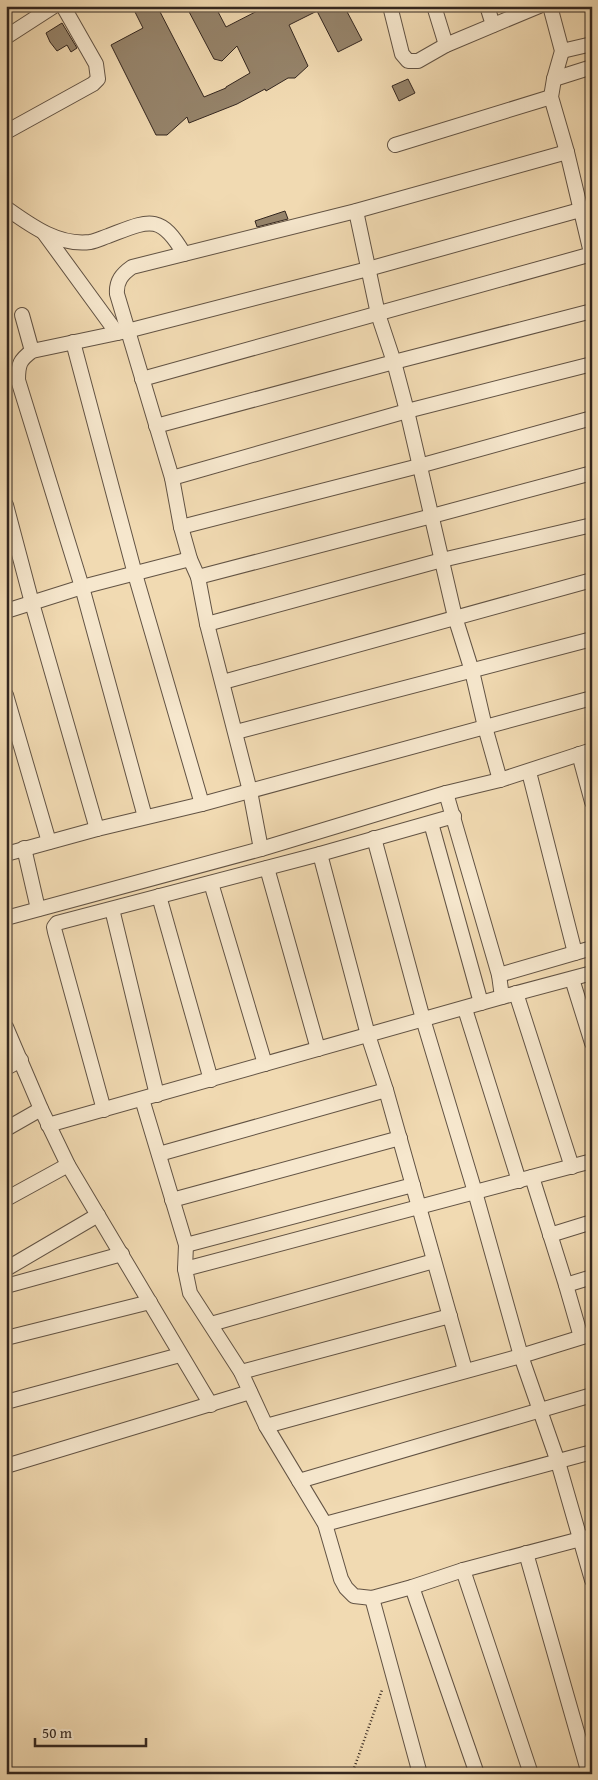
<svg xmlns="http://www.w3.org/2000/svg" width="598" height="1780" viewBox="0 0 598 1780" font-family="'Gentium Book Plus',serif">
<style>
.building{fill:#96846b;stroke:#33261f}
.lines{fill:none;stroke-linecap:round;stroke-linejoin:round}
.street-casing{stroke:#625344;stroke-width:16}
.path{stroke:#33261f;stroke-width:2.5;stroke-dasharray:1 2.5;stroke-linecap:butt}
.street{stroke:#f6e7cd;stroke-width:14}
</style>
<rect width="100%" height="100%" fill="#f1dab2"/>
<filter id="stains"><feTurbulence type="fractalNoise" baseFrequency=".004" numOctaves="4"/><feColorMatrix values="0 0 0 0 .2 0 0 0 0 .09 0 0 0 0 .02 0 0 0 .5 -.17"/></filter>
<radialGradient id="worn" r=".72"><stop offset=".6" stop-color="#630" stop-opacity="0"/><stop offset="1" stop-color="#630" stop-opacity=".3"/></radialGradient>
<!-- building -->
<g class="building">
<path d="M132 6H157L204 97 226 88V87L250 73 237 46 222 61 214 59 186 6H215L226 27 267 6H344L362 40 338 52 317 11 289 25 308 66 295 78H288L266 91 265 89 237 104 189 123 187 117 167 135H156L111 45 143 28Z"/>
<path d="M62 23 77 48 71 52 67 45 57 51 50 42 46 33Z"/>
<path d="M408 79 415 93 399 101 392 86Z"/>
<path d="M285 211 288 219 257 227 255 221Z"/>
</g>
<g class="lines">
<defs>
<g id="street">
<path d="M390 6 402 54 408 61H418L446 45 539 6"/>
<path d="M434 6 446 45"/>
<path d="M487 6 493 25"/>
<path d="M550 6 562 51 554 79 551 97 567 152 592 257"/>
<path d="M6 37 54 6"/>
<path d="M562 51 592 44"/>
<path d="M554 79 592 67"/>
<path d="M6 132 93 84 98 79 96 64 63 6"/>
<path d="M395 145 551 97"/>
<path d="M6 208C30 225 58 246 90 242 96 241 102 238 108 236 148 221 160 212 184 254"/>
<path d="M356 211 378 314 394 362 407 411 455 617 472 671 485 727 500 780"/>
<path d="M44 233 117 333"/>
<path d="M22 315 32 351"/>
<path d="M73 342 135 574 202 804"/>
<path d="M142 379 592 254"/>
<path d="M156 426 394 362 592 311"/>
<path d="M172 478 407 411 592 364"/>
<path d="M6 505 32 603 97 829"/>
<path d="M181 527 419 466 592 418"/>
<path d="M198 577 432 516 592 473"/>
<path d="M6 611 82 587 190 559"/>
<path d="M207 624 442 560 592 525"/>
<path d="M223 682 592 580"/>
<path d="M6 695 49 842"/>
<path d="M236 732 592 639"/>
<path d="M579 754 592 802"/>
<path d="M529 772 575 953"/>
<path d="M446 793 499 975 502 997"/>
<path d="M145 817 82 587 18 380C18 364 20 360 32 351L127 331 368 269 580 210"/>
<path d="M431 823 481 1003"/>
<path d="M374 838 423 1019 475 1192 521 1356 558 1462 592 1580"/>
<path d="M24 848 38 909"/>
<path d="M261 849 250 791 207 624 198 577 190 559 181 527 172 478 117 294C116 281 122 274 132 267L356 211 567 152"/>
<path d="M6 854 97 829 202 804 592 698"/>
<path d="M320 854 368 1035 386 1090 465 1370"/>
<path d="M267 868 318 1049"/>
<path d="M211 883 265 1064"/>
<path d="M159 896 211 1080"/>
<path d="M112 909 157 1095"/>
<path d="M6 918 261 849 446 793 500 780 592 750"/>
<path d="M499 975 592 948"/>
<path d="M572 979 592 1043"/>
<path d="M516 993 572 1167"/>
<path d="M465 1009 519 1181"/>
<path d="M6 1027 41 1109 68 1165 211 1405"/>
<path d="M6 1068 21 1060"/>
<path d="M142 1099 186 1245 185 1269"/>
<path d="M104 1110 55 932 54 927 57 923 320 854 454 816"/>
<path d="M48 1125 502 997 592 973"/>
<path d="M6 1129 41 1109"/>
<path d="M159 1154 386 1090"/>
<path d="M592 1161 185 1269 190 1293 241 1372 266 1426 325 1524 341 1579 346 1588 354 1596 372 1598 412 1587 463 1570 592 1536"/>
<path d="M532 1177 566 1285 581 1337"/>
<path d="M6 1199 68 1165"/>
<path d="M172 1200 400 1138"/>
<path d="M550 1235 592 1222"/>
<path d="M186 1245 413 1185"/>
<path d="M6 1269 98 1215"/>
<path d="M566 1285 592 1277"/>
<path d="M6 1286 122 1254"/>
<path d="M211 1324 434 1261"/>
<path d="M6 1338 150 1302"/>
<path d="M241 1372 450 1316"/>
<path d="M6 1402 180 1355"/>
<path d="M266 1426 521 1356 592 1334"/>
<path d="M6 1466 250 1392"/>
<path d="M299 1481 592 1395"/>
<path d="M325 1524 592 1452"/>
<path d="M526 1553 589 1774"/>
<path d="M463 1570 531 1774"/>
<path d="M412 1587 477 1774"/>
<path d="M372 1598 420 1774"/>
</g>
</defs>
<!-- street casing -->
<use href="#street" class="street-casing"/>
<!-- path -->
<path class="path" d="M352 1774 382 1690"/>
<!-- street -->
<use href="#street" class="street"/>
</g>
<!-- margin -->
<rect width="598" height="1780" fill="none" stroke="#f1dab2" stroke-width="25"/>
<rect x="8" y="8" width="583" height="1765" fill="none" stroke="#33261f" stroke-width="2.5"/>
<rect x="12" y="12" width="573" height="1755" fill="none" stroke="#33261f"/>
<!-- scale -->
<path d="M35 1738v8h111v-8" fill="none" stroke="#33261f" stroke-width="2.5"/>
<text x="42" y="1738" font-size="15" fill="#33261f" stroke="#f6e7cd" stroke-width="4" paint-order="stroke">50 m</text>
<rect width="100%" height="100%" filter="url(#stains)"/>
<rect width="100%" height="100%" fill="url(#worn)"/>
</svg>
